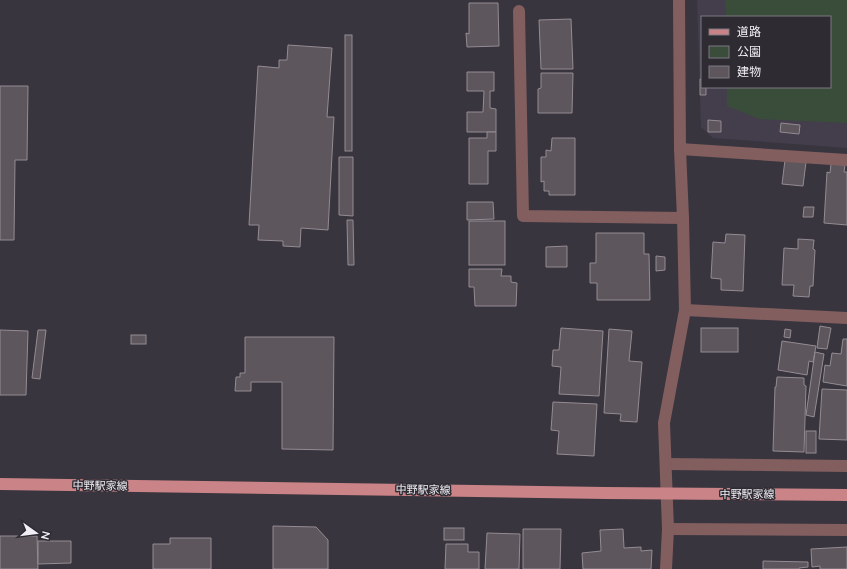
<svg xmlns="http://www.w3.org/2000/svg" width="847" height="569" viewBox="0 0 847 569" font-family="'Nunito Sans','Noto Sans JP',sans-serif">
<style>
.built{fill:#433d4c;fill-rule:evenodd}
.green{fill:#3a4d3b}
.building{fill:#5e565d;stroke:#948b93}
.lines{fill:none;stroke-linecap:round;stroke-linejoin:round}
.minor{stroke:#825e5f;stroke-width:12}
.major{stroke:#ca8386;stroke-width:12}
.labels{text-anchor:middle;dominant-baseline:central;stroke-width:3;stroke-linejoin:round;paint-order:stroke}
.street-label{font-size:11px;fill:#f1eff5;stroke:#2e2b33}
</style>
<rect width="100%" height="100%" fill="#38353e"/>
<!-- built -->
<path class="built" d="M697 0H847V148L713 138 701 127ZM702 17H830V87H702Z"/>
<!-- green -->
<path class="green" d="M725 0H847V123L759 119 727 106V87H830V17H726Z"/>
<!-- building -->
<g class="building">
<path d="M469 3H498L499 46 467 47 466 33 469 34Z"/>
<path d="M571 19 573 69H541L539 20Z"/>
<rect x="345" y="35" width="7" height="116"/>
<path d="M288 45 332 48 327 117H334L328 230 301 228 300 247 283 246V241L258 240 259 225H249L258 66 279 68V60H287Z"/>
<path d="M467 72H494V91H490V108L496 109V132H467V112H483L484 91H467Z"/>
<path d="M541 73H573L572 113H538V89L541 88Z"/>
<path d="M700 79H702V87H706V95H700Z"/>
<path d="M0 86H28L27 160H15L14 240H0Z"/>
<path d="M708 120 721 121V132H708Z"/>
<path d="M781 123 800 125 799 134 780 132Z"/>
<path d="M487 132H496V151H488V184H469V138H487Z"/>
<path d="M552 138H575V195H549V191H544V181L541 182V157H546V150L551 151Z"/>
<path d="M339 157H353V216L339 215Z"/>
<path d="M785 160 806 162 803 186 782 184Z"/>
<path d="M831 164 845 165 844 172H847V225L824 223 827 172 830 173Z"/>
<path d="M467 202H493L494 219 467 220Z"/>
<path d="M804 207H814L813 217H803Z"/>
<path d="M347 220H353L354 265H348Z"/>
<rect x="469" y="221" width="36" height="44"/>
<path d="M596 233H644V254H649L650 300H597V283H590V263H596Z"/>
<path d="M726 234 745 235 743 291 721 290V279L711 278 713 242 725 243Z"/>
<path d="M798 239 814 240 813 249 815 250 813 286H810L809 297 793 296 794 285H782L784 248 798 249Z"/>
<path d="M567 246V267H546V247Z"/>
<path d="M656 256 665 257V270L656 271Z"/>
<path d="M469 269H502L501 276H511V282L517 283 516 306H475L474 287H469Z"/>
<path d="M820 326 831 328 827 349 817 348Z"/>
<path d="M561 328 603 331 599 396 559 394 561 367 552 366 553 350H559Z"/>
<rect x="701" y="328" width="37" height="24"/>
<path d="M609 329 632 331 629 361 642 362 637 422 620 421 621 414 604 413Z"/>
<path d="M785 329 791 330 790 338 784 337Z"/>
<path d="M0 330 28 331 26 395H0Z"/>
<path d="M38 330H46L40 379 32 378Z"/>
<rect x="131" y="335" width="15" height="9"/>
<path d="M245 337H334L333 450 282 449V382H251V391H235L236 377H240V373H245Z"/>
<path d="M843 339H847V386L823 382 825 365 830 366 832 353 841 354Z"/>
<path d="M782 341 816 346 813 362 809 361 807 375 778 370Z"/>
<path d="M815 352 824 354 814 417 806 415Z"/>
<path d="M777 377 804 378V385L806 386 804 452 773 451 775 387H776Z"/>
<path d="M822 389 847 390V440L819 439Z"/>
<path d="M553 402 597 404 594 456 557 454 559 431 551 430Z"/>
<rect x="806" y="431" width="10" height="22"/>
<path d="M273 526 316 527 328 540V569H273Z"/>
<rect x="444" y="528" width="20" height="12"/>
<path d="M523 529H561L560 569H523Z"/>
<path d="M623 529 624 548 641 547V551L652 550 651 569H583L582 553 601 551 600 530Z"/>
<path d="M487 533 520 534 519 569H485Z"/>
<path d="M0 536H37L38 569H0Z"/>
<path d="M170 538H211V569H153V544H170Z"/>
<path d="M38 541H71V563L38 564Z"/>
<path d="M446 544H468V552H479V569H445Z"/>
<path d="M847 547V569H820V566L812 567 811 549Z"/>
<path d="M763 561 808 562V567L799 568V569H763Z"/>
</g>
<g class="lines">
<!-- minor -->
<g class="minor">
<path d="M519 11 523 216 683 218"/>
<path d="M680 149 847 160"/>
<path d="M685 310 847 318"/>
<path d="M666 464 847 466"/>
<path d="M668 529 847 530"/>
<path d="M666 569 668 529 664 423 685 310 683 218 680 149 679 0"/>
</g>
<!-- major -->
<path class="major" d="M0 484 606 493 847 495"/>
</g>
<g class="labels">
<!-- street labels -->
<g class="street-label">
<text transform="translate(100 486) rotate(1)">中野駅家線</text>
<text transform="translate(423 490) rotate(1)">中野駅家線</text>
<text x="747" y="494">中野駅家線</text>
</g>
</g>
<!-- legend -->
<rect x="701" y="16" width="130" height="72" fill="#2e2b33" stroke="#7c7981"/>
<rect x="709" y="29" width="20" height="6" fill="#ca8386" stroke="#7c7981"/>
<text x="737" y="36" font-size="12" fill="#f1eff5">道路</text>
<rect x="709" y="46" width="20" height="12" fill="#3a4d3b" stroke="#7c7981"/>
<text x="737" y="56" font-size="12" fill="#f1eff5">公園</text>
<rect x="709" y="66" width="20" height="12" fill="#5e565d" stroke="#7c7981"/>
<text x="737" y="76" font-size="12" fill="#f1eff5">建物</text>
<!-- north arrow -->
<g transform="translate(36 533) rotate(104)" stroke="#2e2b33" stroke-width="3" paint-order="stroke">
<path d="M0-3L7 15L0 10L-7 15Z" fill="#f1eff5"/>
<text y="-6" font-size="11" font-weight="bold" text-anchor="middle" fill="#f1eff5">N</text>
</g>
</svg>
